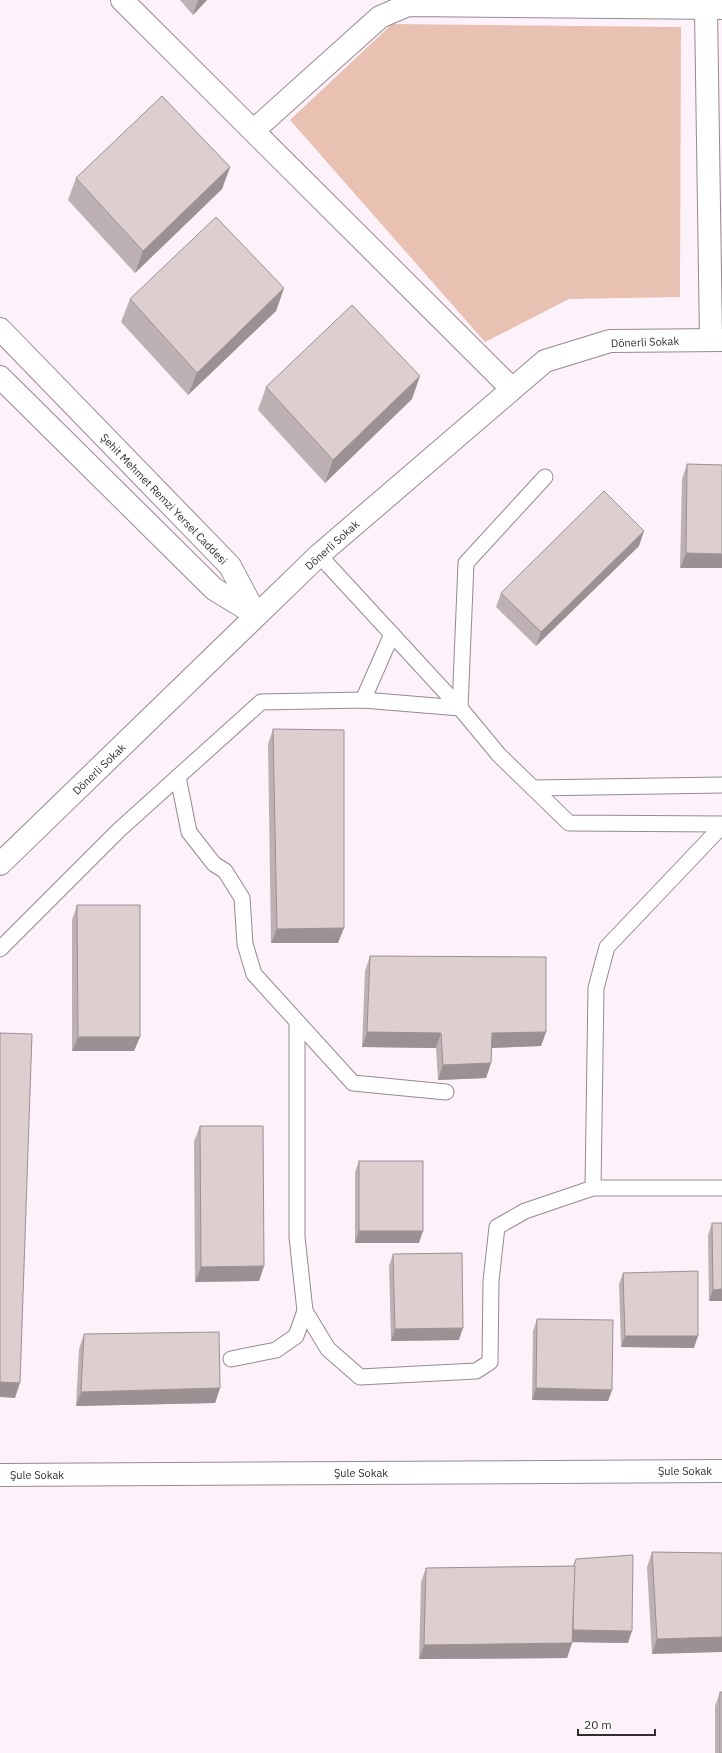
<svg xmlns="http://www.w3.org/2000/svg" width="722" height="1753" viewBox="0 0 722 1753" font-family="'IBM Plex Sans',sans-serif">
<style>
.green{fill:#e8c1b3}
.lines{fill:none;stroke-linecap:round;stroke-linejoin:round}
.lane-casing{stroke:#958a91;stroke-width:17}
.street-casing{stroke:#958a91;stroke-width:24}
.secondary-casing{stroke:#958a91;stroke-width:24}
.lane{stroke:#fff;stroke-width:15}
.street{stroke:#fff;stroke-width:22}
.secondary{stroke:#fff;stroke-width:22}
.wall{fill:#beb1b3}
.shaded-wall{fill:#9b9092}
.building{fill:#ddced0;stroke:#9b9092}
.labels{text-anchor:middle;dominant-baseline:central;stroke-width:3.5;stroke-linejoin:round;paint-order:stroke}
.street-label{font-size:11px;fill:#322d30;stroke:#fff}
</style>
<rect width="100%" height="100%" fill="#fef2fa"/>
<!-- green -->
<path class="green" d="M392 24 681 27 680 297 569 299 485 342 290 120Z"/>
<g class="lines">
<defs>
<g id="lane">
<path d="M319 555 460 708 499 755 569 823 722 824"/>
<path d="M363 700 392 634"/>
<path d="M178 777 189 832 214 864 225 871 242 898 245 944 254 974 353 1083 446 1092"/>
<path d="M533 788 722 785"/>
<path d="M722 826 607 947 596 988 593 1188H722"/>
<path d="M0 949 119 830 261 702 363 700 460 708 466 563 545 477"/>
<path d="M297 1022V1237L305 1311 328 1349 360 1377 476 1371 490 1362 491 1281 497 1227 525 1211 593 1188"/>
<path d="M231 1359 276 1350 296 1336 305 1311"/>
</g>
<g id="street">
<path d="M122 0 512 389"/>
<path d="M706 8 711 340"/>
<path d="M254 130 380 17 408 5 722 8"/>
<path d="M0 864 319 555 545 361 610 341 722 340"/>
<path d="M0 1475 722 1471"/>
</g>
<g id="secondary">
<path d="M0 329 230 566 256 615"/>
<path d="M0 377 214 589 255 614"/>
</g>
</defs>
<!-- lane casing -->
<use href="#lane" class="lane-casing"/>
<!-- street casing -->
<use href="#street" class="street-casing"/>
<!-- secondary casing -->
<use href="#secondary" class="secondary-casing"/>
<!-- lane -->
<use href="#lane" class="lane"/>
<!-- street -->
<use href="#street" class="street"/>
<!-- secondary -->
<use href="#secondary" class="secondary"/>
</g>
<!-- wall -->
<g class="wall">
<path d="M180 0H207L193 15Z"/>
<path d="M230 167 222 189 135 273 68 200 76 178Z"/>
<path d="M284 288 276 311 188 395 121 322 130 299Z"/>
<path d="M266 387 412 399 325 483 258 410Z"/>
<path d="M687 464 722 465 680 568 682 479Z"/>
<path d="M639 546 536 646 496 607 501 593Z"/>
<path d="M273 729 338 943H271L268 744Z"/>
<path d="M77 905 140 1037 134 1051H72V920Z"/>
<path d="M370 956 546 1032 541 1046 492 1048 491 1063 486 1078 438 1080 436 1048 362 1047 365 971Z"/>
<path d="M200 1126 264 1266 259 1281 195 1282 194 1141Z"/>
<path d="M359 1161 419 1243H355V1172Z"/>
<path d="M712 1223H722V1301H709L708 1235Z"/>
<path d="M393 1254 459 1340 391 1341 389 1266Z"/>
<path d="M623 1273 694 1348 621 1347 619 1284Z"/>
<path d="M537 1319 612 1390 608 1401 532 1400 533 1331Z"/>
<path d="M84 1334 220 1388 215 1403 76 1406 79 1349Z"/>
<path d="M652 1552 722 1553 652 1654 647 1567Z"/>
<path d="M576 1559 628 1643 572 1642 567 1658 419 1659 421 1582 426 1568 573 1566Z"/>
<path d="M720 1692 722 1753H715V1706Z"/>
</g>
<!-- shaded-wall -->
<g class="shaded-wall">
<path d="M198 0H207L193 15Z"/>
<path d="M230 167 222 189 135 273 143 251Z"/>
<path d="M284 288 276 311 188 395 197 373Z"/>
<path d="M420 376 412 399 325 483 333 460Z"/>
<path d="M644 531 639 546 536 646 541 632Z"/>
<path d="M686 553 722 554V568H680Z"/>
<path d="M344 928 338 943H271L277 929Z"/>
<path d="M367 1032 441 1033 436 1048 362 1047Z"/>
<path d="M546 1032 541 1046 487 1048 492 1033Z"/>
<path d="M78 1037H140L134 1051H72Z"/>
<path d="M491 1063 486 1078 438 1080 443 1065Z"/>
<path d="M359 1231H423L419 1243H355Z"/>
<path d="M264 1266 259 1281 195 1282 201 1267Z"/>
<path d="M722 1289V1301H709L713 1290Z"/>
<path d="M463 1328 459 1340 391 1341 395 1329Z"/>
<path d="M625 1336H698L694 1348 621 1347Z"/>
<path d="M0 1382 20 1383 15 1398 0 1397Z"/>
<path d="M220 1388 215 1403 76 1406 81 1392Z"/>
<path d="M536 1388 612 1390 608 1401 532 1400Z"/>
<path d="M572 1630 632 1631 628 1643 567 1642Z"/>
<path d="M722 1637V1652L652 1654 657 1639Z"/>
<path d="M572 1643 567 1658 419 1659 424 1645Z"/>
</g>
<!-- building -->
<g class="building">
<path d="M162 96 230 167 143 251 76 178Z"/>
<path d="M216 217 284 288 197 373 130 299Z"/>
<path d="M352 305 420 376 333 460 266 387Z"/>
<path d="M687 464 722 465V554L686 553Z"/>
<path d="M604 491 644 531 541 632 501 593Z"/>
<path d="M273 729 344 730V928L277 929Z"/>
<path d="M77 905H140V1037H78Z"/>
<path d="M370 956 546 957V1032L492 1033 491 1063 443 1065 441 1033 367 1032Z"/>
<path d="M0 1033 32 1034 20 1383 0 1382Z"/>
<path d="M200 1126H263L264 1266 201 1267Z"/>
<rect x="359" y="1161" width="64" height="70"/>
<path d="M712 1223H722V1289L713 1290Z"/>
<path d="M462 1253 463 1328 395 1329 393 1254Z"/>
<path d="M698 1271V1336H625L623 1273Z"/>
<path d="M537 1319 613 1320 612 1390 536 1388Z"/>
<path d="M219 1332 220 1388 81 1392 84 1334Z"/>
<path d="M652 1552 722 1553V1637L657 1639Z"/>
<path d="M633 1555 632 1631 573 1630 574 1566 576 1559Z"/>
<path d="M575 1566 572 1643 424 1645 426 1568Z"/>
<rect x="720" y="1692" width="2" height="61"/>
</g>
<g class="labels">
<!-- street labels -->
<g class="street-label">
<text transform="translate(645 342) rotate(-2)">Dönerli Sokak</text>
<text transform="translate(164 499) rotate(46)">Şehit Mehmet Remzi Yersel Caddesi</text>
<text transform="translate(332 545) rotate(-42)">Dönerli Sokak</text>
<text transform="translate(99 769) rotate(-44)">Dönerli Sokak</text>
<text x="685" y="1471">Şule Sokak</text>
<text x="361" y="1473">Şule Sokak</text>
<text x="37" y="1475">Şule Sokak</text>
</g>
</g>
<!-- scale -->
<path d="M578 1729v6h77v-6" fill="none" stroke="#322d30" stroke-width="2"/>
<text x="584" y="1729" font-size="12" fill="#322d30" stroke="#ffffff" stroke-width="3" paint-order="stroke">20 m</text>
</svg>
